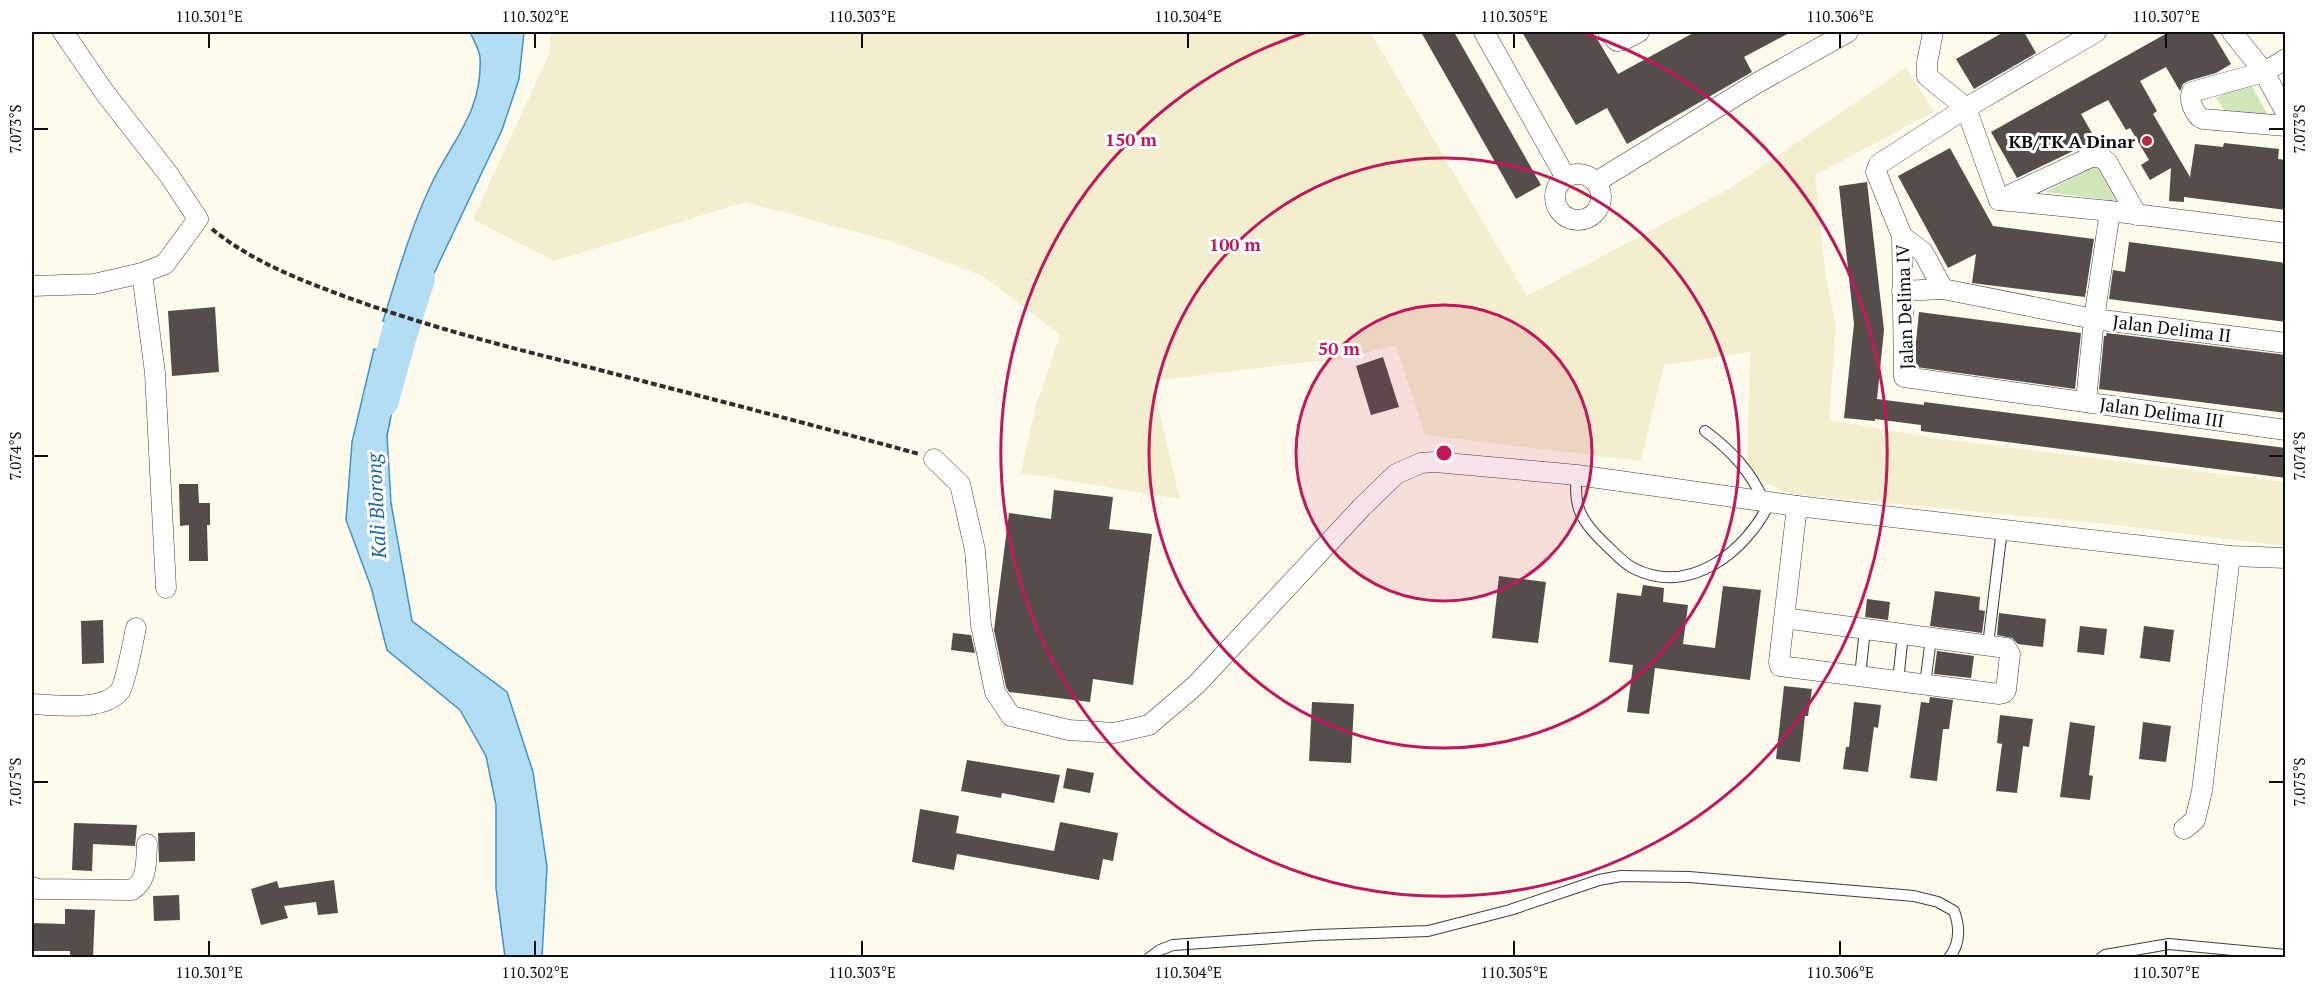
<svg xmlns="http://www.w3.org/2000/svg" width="2317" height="989" viewBox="0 0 2317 989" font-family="'PT Serif',serif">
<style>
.farmland{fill:#f2eece}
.green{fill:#d1e6b8}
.water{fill:#b3ddf2;stroke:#3f94c5;stroke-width:1.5}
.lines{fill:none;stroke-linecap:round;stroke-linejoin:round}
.river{stroke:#b3ddf2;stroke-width:36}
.building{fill:#544d49}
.service-casing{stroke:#3f3f3f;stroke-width:12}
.minor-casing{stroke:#3f3f3f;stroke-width:21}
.path{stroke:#2e2e2e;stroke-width:4;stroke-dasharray:6 3;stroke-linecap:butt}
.service{stroke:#fff;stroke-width:10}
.minor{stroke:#fff;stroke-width:20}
.ticks{fill:none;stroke:#0c0c0c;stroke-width:2}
.ring{fill:none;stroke:#c2185b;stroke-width:3}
.poi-dot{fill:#b32c37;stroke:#fff;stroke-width:2}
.labels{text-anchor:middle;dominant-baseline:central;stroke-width:6;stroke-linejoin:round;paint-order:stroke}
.poi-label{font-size:18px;font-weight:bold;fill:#0c0c0c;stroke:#fff;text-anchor:end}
.street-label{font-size:18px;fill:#0c0c0c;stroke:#fff}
.water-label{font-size:20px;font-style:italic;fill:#1d6596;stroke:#fff}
.centre{fill:#c2185b;stroke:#fff;stroke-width:3}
.ring-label{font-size:18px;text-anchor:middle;font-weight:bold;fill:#c2185b;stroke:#fff;stroke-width:6;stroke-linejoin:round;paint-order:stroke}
.neatline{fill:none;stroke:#0c0c0c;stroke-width:2}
.ticks-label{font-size:15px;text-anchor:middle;fill:#0c0c0c}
</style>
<rect width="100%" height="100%" fill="#fefaec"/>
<!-- farmland -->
<path class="farmland" d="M550 32H1370L1527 296 1729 189 1906 68 1934 112 1815 175 1825 272 1836 327 1829 420 1934 438 2285 482V546L2099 523 1790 494 1747 474 1750 352 1664 365 1641 461 1425 435 1396 345 1337 361H1316L1152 381 1180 499 1021 473 1035 408 1060 335 983 276 890 241 745 202 554 261 473 219 550 52Z"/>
<!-- green -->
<g class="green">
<path d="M2249 81 2268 115 2230 119 2216 98Z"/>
<path d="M2097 165 2118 201 2045 192Z"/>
</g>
<!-- water -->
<g class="water">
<path d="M470 32H524L519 79 502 130 428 286 417 329 383 321C397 276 410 230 430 187 451 141 483 113 480 57 479 49 473 39 470 32Z"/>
<path d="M374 349 403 356 387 436 391 503 412 621 507 692 533 772 547 867 542 957H505L496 888V805L486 756 460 710 387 650 371 587 346 520 352 442Z"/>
</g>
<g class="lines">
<!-- river -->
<path class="river" d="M381 400 399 335 417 278"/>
</g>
<!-- building -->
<g class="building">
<path d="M1421 32H1454L1541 185 1516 199Z"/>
<path d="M1522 32H1593L1618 74 1695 32H1791L1744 57 1752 72 1627 144 1607 108 1576 125Z"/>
<path d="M2004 32H2024L2036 53 1974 89 1956 59Z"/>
<path d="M2169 32H2212L2231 64 2216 73 2188 81 2183 84 2180 91 2166 67 2140 81 2157 111 2153 114 2190 177 2195 144 2223 147 2224 143 2279 149 2278 159 2286 160V210L2184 197V202L2169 201 2171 168 2150 180 2141 165 2149 160 2130 128 2126 130 2108 100 2081 114 2096 140 2017 178 1991 132Z"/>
<path d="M1950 148 1993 226 2094 239 2085 297 1972 283 1976 254 1948 268 1898 176Z"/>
<path d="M1867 182 1884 330 1877 399 1924 405V402L2286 448V478L1921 431V425L1875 419V421L1844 418 1854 324 1839 186Z"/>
<path d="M2129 242 2286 263V322L2109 299 2113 270 2125 272Z"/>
<path d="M215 307 219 372 172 376 168 311Z"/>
<path d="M1919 312 2081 333 2075 389 1916 367V342Z"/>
<path d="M2107 333 2286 355V413L2099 389 2104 336H2106Z"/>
<path d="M1383 357 1399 407 1371 415 1356 366Z"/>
<path d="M179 484H198L199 503H210V525H207L208 561H189V525L180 526Z"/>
<path d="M1054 490 1113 497 1109 529 1152 534 1133 685 1093 679 1090 702 1009 692 1006 687 994 630 1009 513 1051 519Z"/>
<path d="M1499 576 1546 582 1538 643 1492 638Z"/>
<path d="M1643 585 1664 588 1663 602 1688 605 1683 644 1715 648 1723 586 1761 590 1750 680 1655 668 1649 714 1627 712 1633 665 1609 662 1617 593 1641 596Z"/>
<path d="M1935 591 1980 597 1979 610 1985 611 1982 633 1930 626Z"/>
<path d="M1867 599 1890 602 1888 620 1865 617Z"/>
<path d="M1999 613 2046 619 2043 647 2018 644 2012 638 1997 635Z"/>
<path d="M103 620 104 663 82 664 81 621Z"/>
<path d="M2080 626 2107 629 2104 655 2077 652Z"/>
<path d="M2144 626 2174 630 2170 662 2140 658Z"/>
<path d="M953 633 971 635 975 653 951 650Z"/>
<path d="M1937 651 1974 656 1971 678 1934 674Z"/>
<path d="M1784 686 1812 689 1808 716H1805L1800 762 1776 759Z"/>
<path d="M1930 697 1953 700 1949 729H1943L1937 781 1910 778 1921 702 1929 703Z"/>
<path d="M1312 702 1354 704 1351 763 1309 761Z"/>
<path d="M1854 702 1881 705 1878 728 1874 727 1868 772 1843 769 1846 747H1849Z"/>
<path d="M2000 715 2033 719 2029 747 2023 746 2017 793 1996 791 2002 744 1997 743Z"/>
<path d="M2070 722 2095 726 2089 775 2093 776 2090 800 2060 797Z"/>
<path d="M2143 722 2171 726 2166 762 2139 759Z"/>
<path d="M967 760 1060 775 1054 803 1002 793 1001 798 961 791Z"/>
<path d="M1067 768 1094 773 1090 793 1063 788Z"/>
<path d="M920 809 959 816 956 833 1054 851 1060 822 1118 833 1113 861 1103 859 1099 880 957 854 954 870 912 862Z"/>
<path d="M74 823 137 825 135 846 93 844 92 871 72 870Z"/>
<path d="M195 832V861L159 862 158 833Z"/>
<path d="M334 880 338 913 318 915 316 902 284 906 288 918 261 925 251 889 277 881 279 888Z"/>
<path d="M179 895 180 920 154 921 153 896Z"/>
<path d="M65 909 95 910 93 957H70V951H32V923L65 924Z"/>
</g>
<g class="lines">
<defs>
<g id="service">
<path d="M1705 431C1732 451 1750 471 1764 501"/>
<path d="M1577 475C1573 507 1581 521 1605 544 1613 551 1622 562 1633 568 1689 597 1746 552 1770 502"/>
<path d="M1988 645 2002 529"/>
<path d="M1860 676 1865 629"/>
<path d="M1898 681 1903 634"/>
<path d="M1925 685 1931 638"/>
<path d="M1149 958 1160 950 1173 945 1317 935 1428 931 1510 910 1599 880 1621 876 1689 877 1914 896 1938 902 1954 911C1960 927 1960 944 1949 958"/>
<path d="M2101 958 2105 955 2169 944 2286 955"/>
</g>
<g id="minor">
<path d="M1484 32 1566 178"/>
<path d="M1608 32 1617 41 1624 40 1639 32"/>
<path d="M1933 32 1927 63V76L1966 108 1999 200 2110 211 2286 233"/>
<path d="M2096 32 1966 108 1879 164 1876 172 1902 236 1904 377 2286 430"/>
<path d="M2232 32 2264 72 2286 113"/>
<path d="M2286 59 2264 72 2192 92C2188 100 2195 116 2203 119L2286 126"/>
<circle cx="1578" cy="197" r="23"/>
<path d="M1596 182 1757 83 1848 32"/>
<path d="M1999 200 2091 157H2100L2107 162 2137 215"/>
<path d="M1902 236 1923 252 1943 289 2094 319 2286 343"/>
<path d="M142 273 155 373 166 588"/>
<path d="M32 286 94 284 142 273 165 264 198 219 169 175 105 93 63 32"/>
<path d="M1902 291 1943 289"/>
<path d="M2086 401 2094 319 2110 211"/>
<path d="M934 459 960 484 975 550 981 625 995 692 1011 716 1069 730 1114 733 1149 725 1196 685 1362 507 1396 474 1421 463 1435 462 1577 475 1797 506 2230 556 2286 558"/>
<path d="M1784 618 2006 648 2010 654 2006 690 2004 693 1999 694 1780 666 1779 662 1797 506"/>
<path d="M32 704C56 705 103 712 120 691 126 682 133 641 136 628"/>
<path d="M2184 829 2195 820 2202 791 2230 556"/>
<path d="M32 887 38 889 132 890C148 880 146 861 147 844"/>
</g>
</defs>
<!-- service casing -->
<use href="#service" class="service-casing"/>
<!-- minor casing -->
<use href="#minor" class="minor-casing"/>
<!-- path -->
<path class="path" d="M212 229C250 260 295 278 341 295 419 324 499 345 580 365 693 394 806 423 919 454"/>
<!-- service -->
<use href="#service" class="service"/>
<!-- minor -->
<use href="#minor" class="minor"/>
</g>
<!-- ticks -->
<path class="ticks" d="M209 33V48M535 33V48M862 33V48M1188 33V48M1514 33V48M1840 33V48M2166 33V48M33 129H48M2269 129H2284M33 456H48M2269 456H2284M33 782H48M2269 782H2284M209 941V956M535 941V956M862 941V956M1188 941V956M1514 941V956M1840 941V956M2166 941V956"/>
<!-- distance rings -->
<circle cx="1444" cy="453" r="148" fill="#c2185b" fill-opacity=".12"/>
<g class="ring">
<circle cx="1444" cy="453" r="148"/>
<circle cx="1444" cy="453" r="295"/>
<path d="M1581 32A443 443 0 1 1 1307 32"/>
</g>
<!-- markers -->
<circle class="poi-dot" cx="2147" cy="141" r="6"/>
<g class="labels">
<!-- poi labels -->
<g class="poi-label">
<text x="2135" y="141">KB/TK A Dinar</text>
</g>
<!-- street labels -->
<g class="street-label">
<text transform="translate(1904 307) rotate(-92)">Jalan Delima IV</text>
<text transform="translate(2172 328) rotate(7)">Jalan Delima II</text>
<text transform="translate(2162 412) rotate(8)">Jalan Delima III</text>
</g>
<!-- water labels -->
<g class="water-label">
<text transform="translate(376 506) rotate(-93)">Kali Blorong</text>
</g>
</g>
<circle cx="1444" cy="453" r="9" class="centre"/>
<g class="ring-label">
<text x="1131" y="146">150 m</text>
<text x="1235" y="251">100 m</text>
<text x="1339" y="355">50 m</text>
</g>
<!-- border -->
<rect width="2317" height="989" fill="none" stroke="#ffffff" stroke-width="66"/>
<rect x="33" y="33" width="2251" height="923" class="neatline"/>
<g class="ticks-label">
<text x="209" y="22">110.301°E</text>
<text x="535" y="22">110.302°E</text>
<text x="862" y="22">110.303°E</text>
<text x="1188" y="22">110.304°E</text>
<text x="1514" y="22">110.305°E</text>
<text x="1840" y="22">110.306°E</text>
<text x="2166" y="22">110.307°E</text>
<text transform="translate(16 129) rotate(-90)" y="5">7.073°S</text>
<text transform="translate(2300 129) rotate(-90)" y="5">7.073°S</text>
<text transform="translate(16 456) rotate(-90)" y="5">7.074°S</text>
<text transform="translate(2300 456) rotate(-90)" y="5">7.074°S</text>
<text transform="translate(16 782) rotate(-90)" y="5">7.075°S</text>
<text transform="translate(2300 782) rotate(-90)" y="5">7.075°S</text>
<text x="209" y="978">110.301°E</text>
<text x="535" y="978">110.302°E</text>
<text x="862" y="978">110.303°E</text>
<text x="1188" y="978">110.304°E</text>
<text x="1514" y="978">110.305°E</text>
<text x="1840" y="978">110.306°E</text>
<text x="2166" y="978">110.307°E</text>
</g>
</svg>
